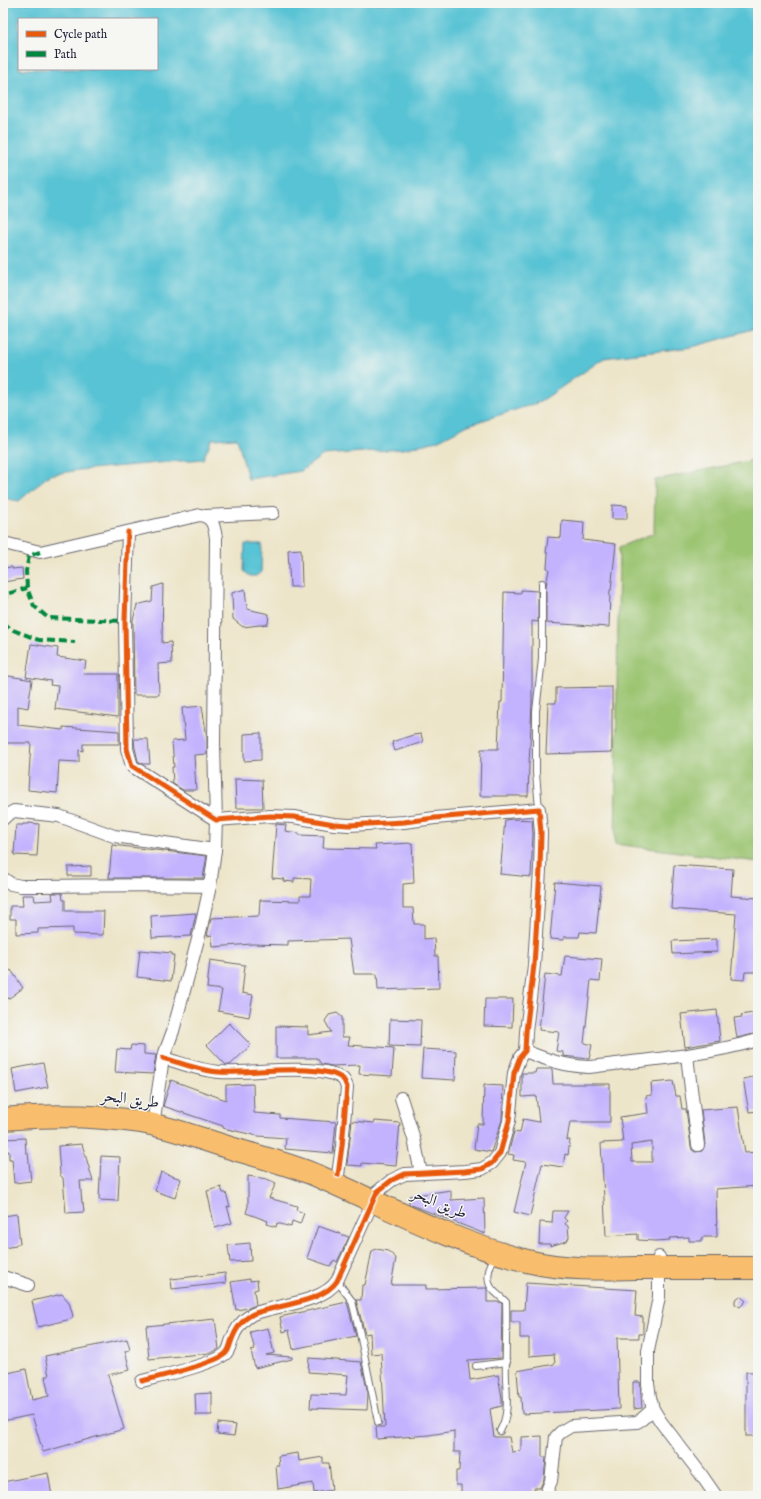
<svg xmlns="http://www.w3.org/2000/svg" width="761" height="1499" viewBox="0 0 761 1499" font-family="'IM FELL English',Amiri,serif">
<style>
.green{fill:#9cc572;stroke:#5f7456}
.water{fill:#59c3d4;stroke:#3e7288;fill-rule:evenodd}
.building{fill:#c3b2fe;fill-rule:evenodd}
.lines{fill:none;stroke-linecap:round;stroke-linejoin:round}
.lane-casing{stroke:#69666d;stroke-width:8}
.street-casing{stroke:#69666d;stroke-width:14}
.highway-casing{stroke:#69666d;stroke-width:24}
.lane{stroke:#fff;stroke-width:6}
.street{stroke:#fff;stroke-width:12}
.highway{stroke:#f9be6d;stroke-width:22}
.quiet{stroke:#00873e;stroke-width:4;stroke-dasharray:8 4;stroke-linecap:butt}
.cycleway-casing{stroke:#f6f6f2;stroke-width:8}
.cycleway{stroke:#e8590c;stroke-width:5}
.labels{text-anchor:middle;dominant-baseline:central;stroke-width:3;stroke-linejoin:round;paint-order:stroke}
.street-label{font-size:16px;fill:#22223b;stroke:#f6f6f2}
</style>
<rect width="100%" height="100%" fill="#f6f6f2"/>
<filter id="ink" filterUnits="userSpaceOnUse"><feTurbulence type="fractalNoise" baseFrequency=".025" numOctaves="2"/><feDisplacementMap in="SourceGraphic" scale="8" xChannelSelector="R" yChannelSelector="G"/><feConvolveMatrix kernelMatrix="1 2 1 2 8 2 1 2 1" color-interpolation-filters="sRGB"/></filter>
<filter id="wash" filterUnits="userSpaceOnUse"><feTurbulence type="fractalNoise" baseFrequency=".012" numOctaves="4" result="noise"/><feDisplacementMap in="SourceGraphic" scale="16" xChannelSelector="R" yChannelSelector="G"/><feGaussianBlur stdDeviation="0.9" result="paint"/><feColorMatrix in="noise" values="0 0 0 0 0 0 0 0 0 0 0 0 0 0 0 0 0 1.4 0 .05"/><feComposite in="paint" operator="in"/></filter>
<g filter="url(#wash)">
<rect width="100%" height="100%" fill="#ede5c9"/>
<!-- green -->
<path class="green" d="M758 459V862L615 844 619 547 654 533 655 480Z"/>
<!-- water -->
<g class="water">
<path d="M3 3H758V327L753 330 692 347 604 358 540 402 468 425 437 441 403 449 323 455 301 471 248 479 237 438 212 439 203 459 79 470 49 475 19 501 3 498ZM19 19H157V69H19Z"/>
<path d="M245 544H262L261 572 256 576H250L244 571Z"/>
</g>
<g id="blocks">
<!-- building -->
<g class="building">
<path d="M612 505 627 506V519H612Z"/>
<path d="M562 520 584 522 583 540 616 544 611 590H610L609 627 546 623V586L549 569 547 568 548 553H546L548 537 561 538Z"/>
<path d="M301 549 302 587H290L288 550Z"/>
<path d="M12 567V569L22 568 23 579 3 582V568Z"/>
<path d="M163 584 162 643 171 642 172 663 158 664 159 695H134L133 620 137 605 152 601 153 587Z"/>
<path d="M245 589 247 609 269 614 268 624 243 627 233 619 232 593Z"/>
<path d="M521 590 538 591V622L532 621V703L529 765 528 796H480L481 749H498L500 702H502L504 592 521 593Z"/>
<path d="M31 644 58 648 57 657 86 661 84 674H118V717L55 709 58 686 50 685 51 681 26 677Z"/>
<path d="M3 675 32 680 28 708 18 706V725L63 730V727L119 731V744H83V751L79 750V762L59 761 57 793 28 790 31 743H3Z"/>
<path d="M612 687V752L546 754 548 703H556V688Z"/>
<path d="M202 706 207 738V754L194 755 196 790H183L173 784 172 767H174L172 741 185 740 182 708Z"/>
<path d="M261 733V760L244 761V734Z"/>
<path d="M421 734 423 742 395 751 392 742 413 735Z"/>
<path d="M134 739H148L150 764H143L138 761 135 748Z"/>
<path d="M235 779 262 780 263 808H236Z"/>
<path d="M512 819 532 820 533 833 531 877 500 874 505 820Z"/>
<path d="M29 823 39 824 37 856 14 855 16 825H23V824H29Z"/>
<path d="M276 824 286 825 285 831 299 833V835L324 836 323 848 376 849 375 845 412 843 414 883 403 884V908H413L414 924H424V939L434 938 435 956H438L439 988 378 990 377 974H354L349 939 288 941V945L252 944 213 947 212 935 207 936 211 918 259 916 260 900 300 901V896H310L311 879 294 878V882L283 881 284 879 272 878Z"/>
<path d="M112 845 207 856 203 878H109Z"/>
<path d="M674 865 733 869 731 896 758 898V972H745L744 980 731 979 736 914 671 909Z"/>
<path d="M91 866V876H68V867Z"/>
<path d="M555 882 601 886 596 933 580 932 579 937H564V940L550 939Z"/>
<path d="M52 893H62L63 900H65V911H104L103 935 73 934V928L38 929V933L16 934V919H10V906H23L22 895H34L35 901 53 900Z"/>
<path d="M196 913 191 936 152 938 151 916Z"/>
<path d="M717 939V952L673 954 672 941Z"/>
<path d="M140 950 172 953V955H174L171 981 137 977Z"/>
<path d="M565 956 602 959 600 981 591 980 584 1043 592 1045 589 1059 563 1056V1052L556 1051 559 1032 539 1030 545 974 562 976Z"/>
<path d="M210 960 245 965 242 993 253 995 249 1017 218 1011 222 990 207 988Z"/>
<path d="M11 970 23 988 8 999 3 991V975Z"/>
<path d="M485 999H513L512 1027 484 1026Z"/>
<path d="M717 1010 720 1041 685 1047 681 1014Z"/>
<path d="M758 1012V1033L737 1038 734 1018 742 1017 741 1015Z"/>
<path d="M337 1013 342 1017V1037H350L348 1045 394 1048 392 1076 359 1074 360 1065 332 1066 321 1064 317 1058H276V1026L308 1027V1035L331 1032 325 1021 329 1015Z"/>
<path d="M390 1019 421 1020 420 1047 389 1046Z"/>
<path d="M229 1023 251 1045 230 1065H226L207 1045Z"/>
<path d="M131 1045 144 1046V1054L156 1055 153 1074 115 1072 117 1049 130 1050Z"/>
<path d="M423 1049 456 1051 455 1080 421 1078Z"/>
<path d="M43 1063 48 1087 16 1093 12 1069Z"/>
<path d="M552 1069 553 1084H610V1122H570L567 1140H570L568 1155 565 1154 563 1167 542 1164 530 1216 514 1212 526 1162 513 1160 514 1155 508 1154 514 1132 520 1133 523 1119 539 1122 536 1096 522 1097V1073H535L536 1069Z"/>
<path d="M758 1076V1111L749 1112 743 1079Z"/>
<path d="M171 1080 226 1100V1085L253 1084 254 1113 280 1115V1118L336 1122 333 1153 285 1149 286 1138 258 1136 223 1128V1126L163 1106Z"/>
<path d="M673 1081 676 1096H680L682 1109H686L691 1146 692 1150 695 1152 702 1151 705 1144 701 1110 738 1107 745 1153 758 1152V1186L716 1189 717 1237H702V1241H689V1237L669 1238 670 1240 655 1241 638 1240V1234L606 1236 601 1143 623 1142 620 1117 648 1113 646 1096 652 1095 651 1083ZM652 1142V1162H632L631 1145Z"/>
<path d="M484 1085 503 1086 502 1120 491 1152 474 1149 477 1124H483Z"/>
<path d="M352 1121 374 1123 375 1121 400 1123 396 1166 362 1163V1166L347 1165Z"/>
<path d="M25 1138 26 1153H28L31 1181 14 1183 12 1159H9V1151L3 1152V1139Z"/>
<path d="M82 1144 93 1181H80L82 1203H83L84 1212 66 1213 63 1178 60 1175 58 1146Z"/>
<path d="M101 1156 120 1157 118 1201 99 1200Z"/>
<path d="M161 1172 181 1179 175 1198 155 1191Z"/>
<path d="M248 1176 267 1179 276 1183 269 1198 297 1206 296 1210 304 1213 300 1224 292 1221 291 1227 277 1223 276 1227 267 1224 268 1221 246 1213 248 1206Z"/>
<path d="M221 1187 223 1193H226L230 1207 227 1206 232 1223 215 1228 207 1191Z"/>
<path d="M451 1190V1200L484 1198 485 1234 409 1204V1196Z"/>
<path d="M553 1211H568L564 1218 567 1221 565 1224 568 1226 569 1237 567 1241 550 1246V1244H539L540 1222 552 1223Z"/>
<path d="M17 1214 20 1244H16V1246L3 1248V1216Z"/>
<path d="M318 1226 349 1237 337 1262 334 1260 330 1266 307 1258Z"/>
<path d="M250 1243 251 1261 230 1262 228 1245Z"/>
<path d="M376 1249 388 1251 396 1258 391 1285H426V1289L487 1288V1302H500L502 1304 501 1358 468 1360 470 1380 498 1375 502 1398V1406L490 1409 494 1437H509L512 1452 521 1451V1437L542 1436V1457H546L544 1479 540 1488H534V1496H461V1485H456V1471H459L460 1452H454V1431L429 1435 377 1439 376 1427H385L381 1353 371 1354 370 1333 365 1334 356 1300H361L362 1285H365L372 1251Z"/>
<path d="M225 1273 226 1283 172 1289 171 1279Z"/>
<path d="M250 1279V1281L257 1280 258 1289 254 1290 256 1305 248 1308 236 1310 231 1282Z"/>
<path d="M526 1283 637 1290 635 1316 643 1317V1334H639V1338H617L619 1409 522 1414 521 1397H519L517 1371 555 1364 554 1354 529 1356V1338H520V1322H511V1310H524Z"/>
<path d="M62 1294 69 1302 73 1316 71 1319 38 1327 32 1301Z"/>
<path d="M740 1296 746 1301 740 1307 735 1304V1300Z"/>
<path d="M347 1302 356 1336 293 1349 289 1330 283 1332 280 1317Z"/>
<path d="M215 1319 219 1349 211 1353 149 1359 146 1326Z"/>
<path d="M268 1328 274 1353 266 1355 292 1357V1359L255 1368 251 1351 255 1350 250 1332Z"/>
<path d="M127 1339 130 1350 125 1351 130 1370 108 1375 124 1429 43 1452 32 1415 3 1421V1374L26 1369 32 1400 49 1396 45 1376H49L45 1356Z"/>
<path d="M309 1358 361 1362 368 1393 367 1410 310 1408 311 1394 346 1395 348 1375 308 1372Z"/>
<rect x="746" y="1372" width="12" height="64"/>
<path d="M633 1382H640L642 1408 633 1409Z"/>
<path d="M212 1393V1415H196L195 1394Z"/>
<path d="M218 1423 236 1425 234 1436 217 1434Z"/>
<path d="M298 1453 299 1461 323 1457V1463H329L332 1490 314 1493 313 1483 278 1489 276 1465H279L278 1456Z"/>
<path d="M48 1473 52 1496H3V1482Z"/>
</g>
</g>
</g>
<g filter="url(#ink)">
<use href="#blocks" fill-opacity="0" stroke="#69666d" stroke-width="1"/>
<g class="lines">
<defs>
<g id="lane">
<path d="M539 809 536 773V711L542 659V583"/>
<path d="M495 1255C489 1267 484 1281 494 1291 498 1295 502 1298 506 1302 507 1328 505 1354 506 1380 507 1398 509 1415 500 1431"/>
<path d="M337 1281 352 1301 360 1334 378 1422"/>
<path d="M476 1366 507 1362"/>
</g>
<g id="street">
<path d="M205 516 273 513"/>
<path d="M128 532 125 621 127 749 132 766 216 820 271 816 294 817 334 824 349 825 404 822 435 818 539 809 541 833 540 870 534 965 526 1032 525 1051 520 1057 514 1073 509 1121 500 1153 492 1163 482 1169 465 1171 405 1174 392 1180 377 1192 337 1281C323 1303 275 1305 253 1314 241 1320 235 1330 231 1342 230 1345 229 1350 226 1353 218 1363 158 1377 142 1381"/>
<path d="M3 545 8 544 40 552 200 515C213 517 214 526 216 538L214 744 216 820 215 850 210 886 200 932 173 1031 163 1058 153 1125"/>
<path d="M3 819 7 815 14 811 59 816 114 836 215 850"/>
<path d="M3 878 11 884 21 886C84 886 147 884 210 886"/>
<path d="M525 1051C547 1060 565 1066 589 1067 646 1060 703 1056 758 1040"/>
<path d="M687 1056 698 1145"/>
<path d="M163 1058C182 1063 200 1071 220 1072 247 1074 323 1062 343 1079 345 1081 346 1085 347 1087L342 1146 338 1175"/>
<path d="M401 1098 414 1139 421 1173"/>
<path d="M659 1257V1297L648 1351V1384L650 1397 653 1409 661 1422 700 1473 716 1496"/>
<path d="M3 1277 28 1285"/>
<path d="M545 1496 551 1481 556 1437 561 1432 571 1426 637 1422 642 1419 653 1409"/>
</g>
<path id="highway" d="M3 1119C48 1115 95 1115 140 1122 172 1127 203 1140 234 1149 263 1158 293 1165 320 1177 388 1207 455 1243 527 1261 563 1270 600 1269 636 1268 677 1268 717 1268 758 1268"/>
</defs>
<!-- lane casing -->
<use href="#lane" class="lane-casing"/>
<!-- street casing -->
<use href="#street" class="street-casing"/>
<!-- highway casing -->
<use href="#highway" class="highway-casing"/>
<!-- lane -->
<use href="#lane" class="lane"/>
<!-- street -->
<use href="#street" class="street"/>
<!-- highway -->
<use href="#highway" class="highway"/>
<!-- quiet -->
<g class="quiet">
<path d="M40 552 29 556 26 571 27 588 34 606 48 618 125 621"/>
<path d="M3 603 7 594 27 588"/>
<path d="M3 623 13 630 39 640 75 642"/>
<path d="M756 841H758"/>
</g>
<defs>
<g id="cycleway">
<path d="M128 532 125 621 127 749 132 766 216 820 271 816 294 817 334 824 349 825 404 822 435 818 539 809 541 833 540 870 534 965 526 1032 525 1051 520 1057 514 1073 509 1121 500 1153 492 1163 482 1169 465 1171 405 1174 392 1180 377 1192 337 1281C323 1303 275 1305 253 1314 241 1320 235 1330 231 1342 230 1345 229 1350 226 1353 218 1363 158 1377 142 1381"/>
<path d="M163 1058C182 1063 200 1071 220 1072 247 1074 323 1062 343 1079 345 1081 346 1085 347 1087L342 1146 338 1175"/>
</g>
</defs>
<!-- cycleway casing -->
<use href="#cycleway" class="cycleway-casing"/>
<!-- cycleway -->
<use href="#cycleway" class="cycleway"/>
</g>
</g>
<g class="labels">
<!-- street labels -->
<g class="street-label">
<text transform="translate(130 1100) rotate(7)">طريق البحر</text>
<text transform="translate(439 1204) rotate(22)">طريق البحر</text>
</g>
</g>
<!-- margin -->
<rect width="761" height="1499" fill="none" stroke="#f6f6f2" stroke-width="16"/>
<!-- legend -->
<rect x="18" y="18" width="140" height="52" fill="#f6f6f2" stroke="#a1a1a9"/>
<rect x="26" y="31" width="20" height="6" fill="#e8590c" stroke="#a1a1a9"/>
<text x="54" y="38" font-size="12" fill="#22223b">Cycle path</text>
<rect x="26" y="51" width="20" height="6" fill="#00873e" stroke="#a1a1a9"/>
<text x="54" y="58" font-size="12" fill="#22223b">Path</text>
</svg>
